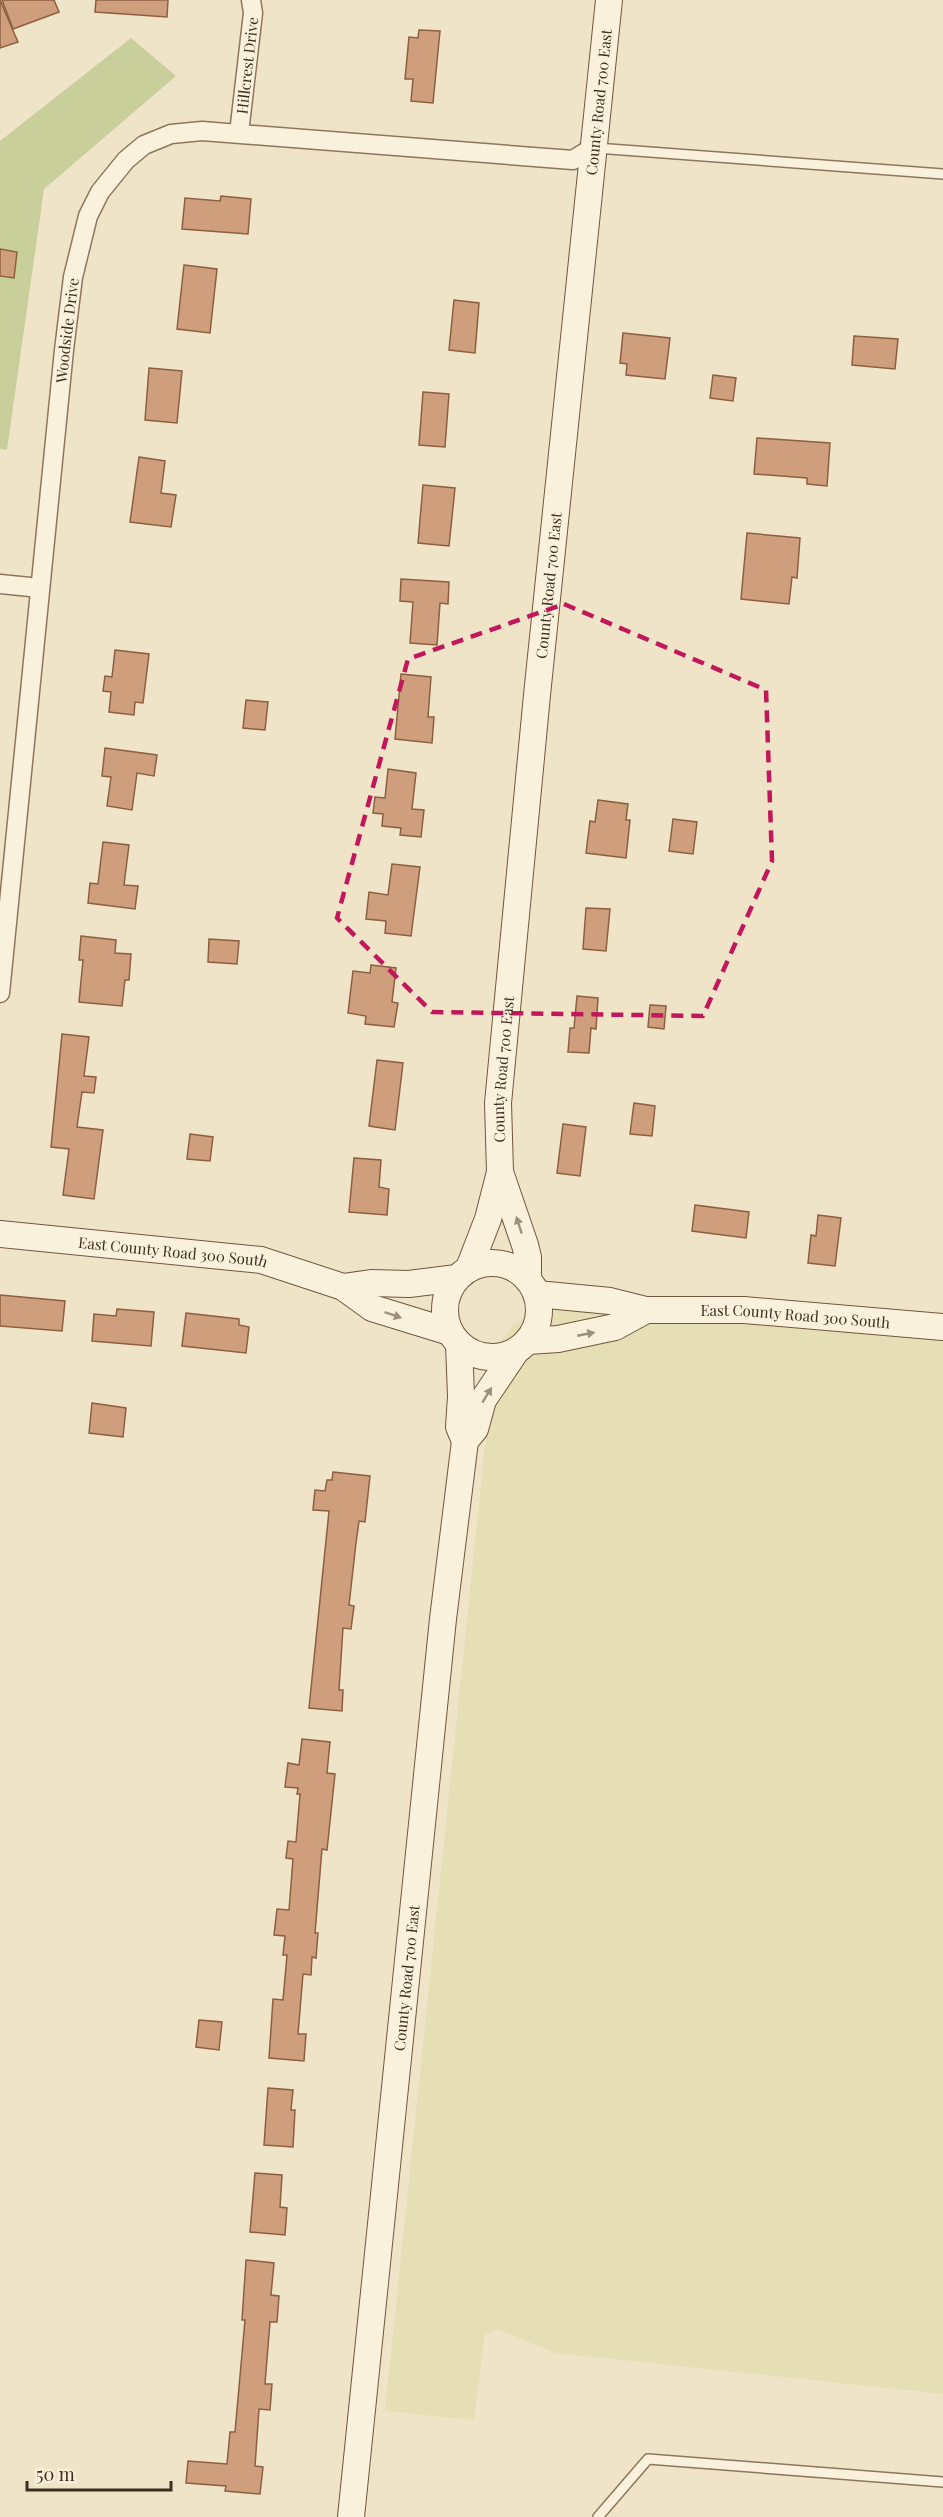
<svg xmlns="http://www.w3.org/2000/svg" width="943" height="2517" viewBox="0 0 943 2517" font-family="'Playfair Display',serif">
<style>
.farmland{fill:#e6deb5}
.green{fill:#c9cf9b}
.building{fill:#cf9f7d;stroke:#8d5f41;stroke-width:1.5}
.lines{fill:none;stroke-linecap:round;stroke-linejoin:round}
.lane-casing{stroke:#8d765c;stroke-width:12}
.street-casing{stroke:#8d765c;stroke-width:21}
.secondary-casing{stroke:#6f573f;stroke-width:28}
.lane{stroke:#faf1dc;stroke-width:9}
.street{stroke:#faf1dc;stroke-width:18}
.secondary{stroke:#faf1dc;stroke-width:26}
.oneway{fill:#9c907e}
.marked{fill:none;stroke:#c2185b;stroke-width:4.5;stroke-dasharray:12 8;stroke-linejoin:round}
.labels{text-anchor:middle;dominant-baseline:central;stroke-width:4.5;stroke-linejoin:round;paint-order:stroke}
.street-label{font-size:15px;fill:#3d2e20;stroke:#f7eed8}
</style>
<rect width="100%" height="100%" fill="#f0e4c8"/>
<!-- farmland -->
<path class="farmland" d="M572 1304 943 1333V2394L555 2353 497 2329 485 2335 474 2420 385 2411 495 1349 513 1324 536 1312Z"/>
<!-- green -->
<path class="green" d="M131 38 176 76 44 189 7 450 0 449V141Z"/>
<!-- building -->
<g class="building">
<path d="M0 0 18 42 0 48Z"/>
<path d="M2 0H54L59 12 13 29Z"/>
<path d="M96 0H168L167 17 95 12Z"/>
<path d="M419 30 440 31 433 103 411 101 413 79H405L409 37 418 38Z"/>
<path d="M221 196 251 199 248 234 182 229 185 198 220 201Z"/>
<path d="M0 249 17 252 14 278 0 276Z"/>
<path d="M184 265 217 269 210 333 177 329Z"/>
<path d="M454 300 479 303 475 353 449 350Z"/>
<path d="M623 333 670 338 665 379 626 375 627 364 620 363Z"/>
<path d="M854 336 898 339 895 369 852 365Z"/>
<path d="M149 368 182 371 177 423 145 420Z"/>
<path d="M713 375 736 378 733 401 710 398Z"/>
<path d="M423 392 449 394 445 447 419 445Z"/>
<path d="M757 438 830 443 827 486 807 484V478L754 474Z"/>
<path d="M139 457 165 461 161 493 176 495 171 527 130 522Z"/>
<path d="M423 485 455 488 449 546 418 543Z"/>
<path d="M747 533 800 538 797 578 792 577 789 604 741 599Z"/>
<path d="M401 579 449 582 448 604 440 603 437 645 410 643 413 602 400 601Z"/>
<path d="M115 650 149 654 143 703 135 702 134 715 109 712 111 692 103 691 105 676 112 677Z"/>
<path d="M401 674 431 677 428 717H434L432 743 395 739Z"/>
<path d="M246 700 268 702 265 730 243 728Z"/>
<path d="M105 748 157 755 154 776 137 773 132 810 107 806 111 777 102 776Z"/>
<path d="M388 769 416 773 412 809 424 810 421 837 400 835 401 828 382 826 383 814 373 813 375 797 385 798Z"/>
<path d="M598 800 628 804 626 820H630L626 858 586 853 590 821 595 822Z"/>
<path d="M673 819 697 822 693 854 669 851Z"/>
<path d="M103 842 129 845 124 885 138 886 135 909 88 903 90 883 98 884Z"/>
<path d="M392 864 420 867 411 936 385 933 386 921 366 919 369 892 388 895Z"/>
<path d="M586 908 610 909 606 951 583 949Z"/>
<path d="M81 936 116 940 115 953 131 954 129 980H125L122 1006 79 1002 83 960H79Z"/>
<path d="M209 939 239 941 237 964 208 962Z"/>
<path d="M371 965 396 968 392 1002 398 1003 394 1027 365 1024 366 1016 348 1013 353 971 370 973Z"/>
<path d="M577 996 598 998 596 1029 591 1028 589 1053 568 1052 570 1028H574Z"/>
<path d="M650 1005 666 1006 664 1029 648 1027Z"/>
<path d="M62 1034 89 1037 84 1076 96 1077 94 1093 82 1092 77 1127 103 1130 94 1199 63 1195 69 1149 51 1147Z"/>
<path d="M377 1060 403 1063 395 1130 369 1126Z"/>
<path d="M634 1103 655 1106 652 1136 630 1134Z"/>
<path d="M563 1124 586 1127 580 1176 557 1173Z"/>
<path d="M190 1134 213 1137 210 1161 187 1159Z"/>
<path d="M354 1158 381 1160 379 1187 389 1189 387 1215 349 1212Z"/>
<path d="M695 1205 749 1212 746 1238 692 1231Z"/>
<path d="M818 1215 841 1218 835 1266 808 1263 811 1235 816 1236Z"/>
<path d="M0 1295 65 1301 62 1331 0 1326Z"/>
<path d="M117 1309 154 1312 151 1346 92 1341 94 1314 116 1316Z"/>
<path d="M186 1313 239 1319V1325L249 1327 246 1353 182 1346Z"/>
<path d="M92 1403 126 1408 123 1437 89 1433Z"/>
<path d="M333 1472 370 1476 365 1522 359 1521 356 1543 349 1605 354 1606 351 1629 343 1628 339 1690H343L342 1711 309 1708 329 1511 313 1510 315 1490 325 1491 327 1480H332Z"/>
<path d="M302 1739 330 1742 327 1773 335 1774 327 1850 322 1849 315 1933H318L316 1958 312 1957 311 1975 303 1974 298 2034H306L304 2061 269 2058 273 1999 283 2000 287 1955H283L285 1936 274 1935 277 1909 289 1910 293 1859 286 1858 288 1841 296 1842 300 1794H297L298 1788 285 1787 288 1763 299 1765Z"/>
<path d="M199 2020 222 2022 219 2050 196 2047Z"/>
<path d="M268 2088 293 2090 291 2110H295L293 2147 264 2145Z"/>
<path d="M255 2173 282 2175 280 2207 287 2208 285 2235 250 2232Z"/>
<path d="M246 2260 274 2263 271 2295 279 2296 277 2322H270L265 2384H272L270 2410 259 2409 255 2466 263 2467 260 2494 225 2491 226 2486 186 2483 188 2461 227 2464 230 2432H235L245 2320H242Z"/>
</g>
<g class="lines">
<defs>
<g id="lane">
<path d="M596 148 943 174"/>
<path d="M598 2517 648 2459 943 2482"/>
</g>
<g id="street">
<path id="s1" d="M239 133 253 13 251 0"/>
<path d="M0 584 40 588"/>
<path id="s2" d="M0 993 64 350 73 277 88 216 100 192 126 160 144 145 171 134 202 131 573 160 594 147"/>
</g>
<g id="secondary">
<path d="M500 1172 525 1245 528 1257V1280"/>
<path id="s3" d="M0 1234 261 1260 343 1287 372 1308 450 1332"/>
<circle cx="492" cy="1310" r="47"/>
<path id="s4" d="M469 1268 488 1219 500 1172 498 1103 537 695 609 0"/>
<path d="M343 1287 371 1283 409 1284 457 1278"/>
<path id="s5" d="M537 1294 610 1301 646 1310H744L943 1327"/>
<path d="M528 1341 558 1339 615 1327 646 1310"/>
<path d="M459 1344 461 1396 459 1427 465 1441"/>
<path id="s6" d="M351 2517 443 1619 465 1441 475 1429 483 1400 516 1351"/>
</g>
</defs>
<!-- lane casing -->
<use href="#lane" class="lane-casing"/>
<!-- street casing -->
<use href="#street" class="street-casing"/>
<!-- secondary casing -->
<use href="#secondary" class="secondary-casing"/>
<!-- lane -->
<use href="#lane" class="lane"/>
<!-- street -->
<use href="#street" class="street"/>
<!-- secondary -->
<use href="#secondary" class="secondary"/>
</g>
<!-- one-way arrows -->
<defs><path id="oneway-solid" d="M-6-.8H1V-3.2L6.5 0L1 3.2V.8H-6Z" transform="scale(1.5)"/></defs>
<g class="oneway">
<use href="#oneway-solid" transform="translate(519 1225) rotate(-108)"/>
<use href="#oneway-solid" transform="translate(393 1315) rotate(19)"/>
<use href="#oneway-solid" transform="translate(586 1334) rotate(-11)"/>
<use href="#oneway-solid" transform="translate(487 1395) rotate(-59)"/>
</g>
<!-- marked area -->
<path class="marked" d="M564 604 766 690 772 861 703 1016 432 1012 337 918 408 659Z"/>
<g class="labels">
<!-- street labels -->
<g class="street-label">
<text stroke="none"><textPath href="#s1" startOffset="68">Hillcrest Drive</textPath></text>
<text stroke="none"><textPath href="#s4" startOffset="1176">County Road 700 East</textPath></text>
<text stroke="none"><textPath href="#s2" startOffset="666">Woodside Drive</textPath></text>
<text stroke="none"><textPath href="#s4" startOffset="690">County Road 700 East</textPath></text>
<text stroke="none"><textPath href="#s4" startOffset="204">County Road 700 East</textPath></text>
<text stroke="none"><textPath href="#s3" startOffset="174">East County Road 300 South</textPath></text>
<text stroke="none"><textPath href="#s5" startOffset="260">East County Road 300 South</textPath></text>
<text stroke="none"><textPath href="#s6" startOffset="542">County Road 700 East</textPath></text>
</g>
</g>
<!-- scale -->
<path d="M27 2481v9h144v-9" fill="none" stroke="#3d2e20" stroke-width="3"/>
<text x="36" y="2481" font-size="18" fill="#3d2e20" stroke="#f7eed8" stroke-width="4.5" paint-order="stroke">50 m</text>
</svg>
